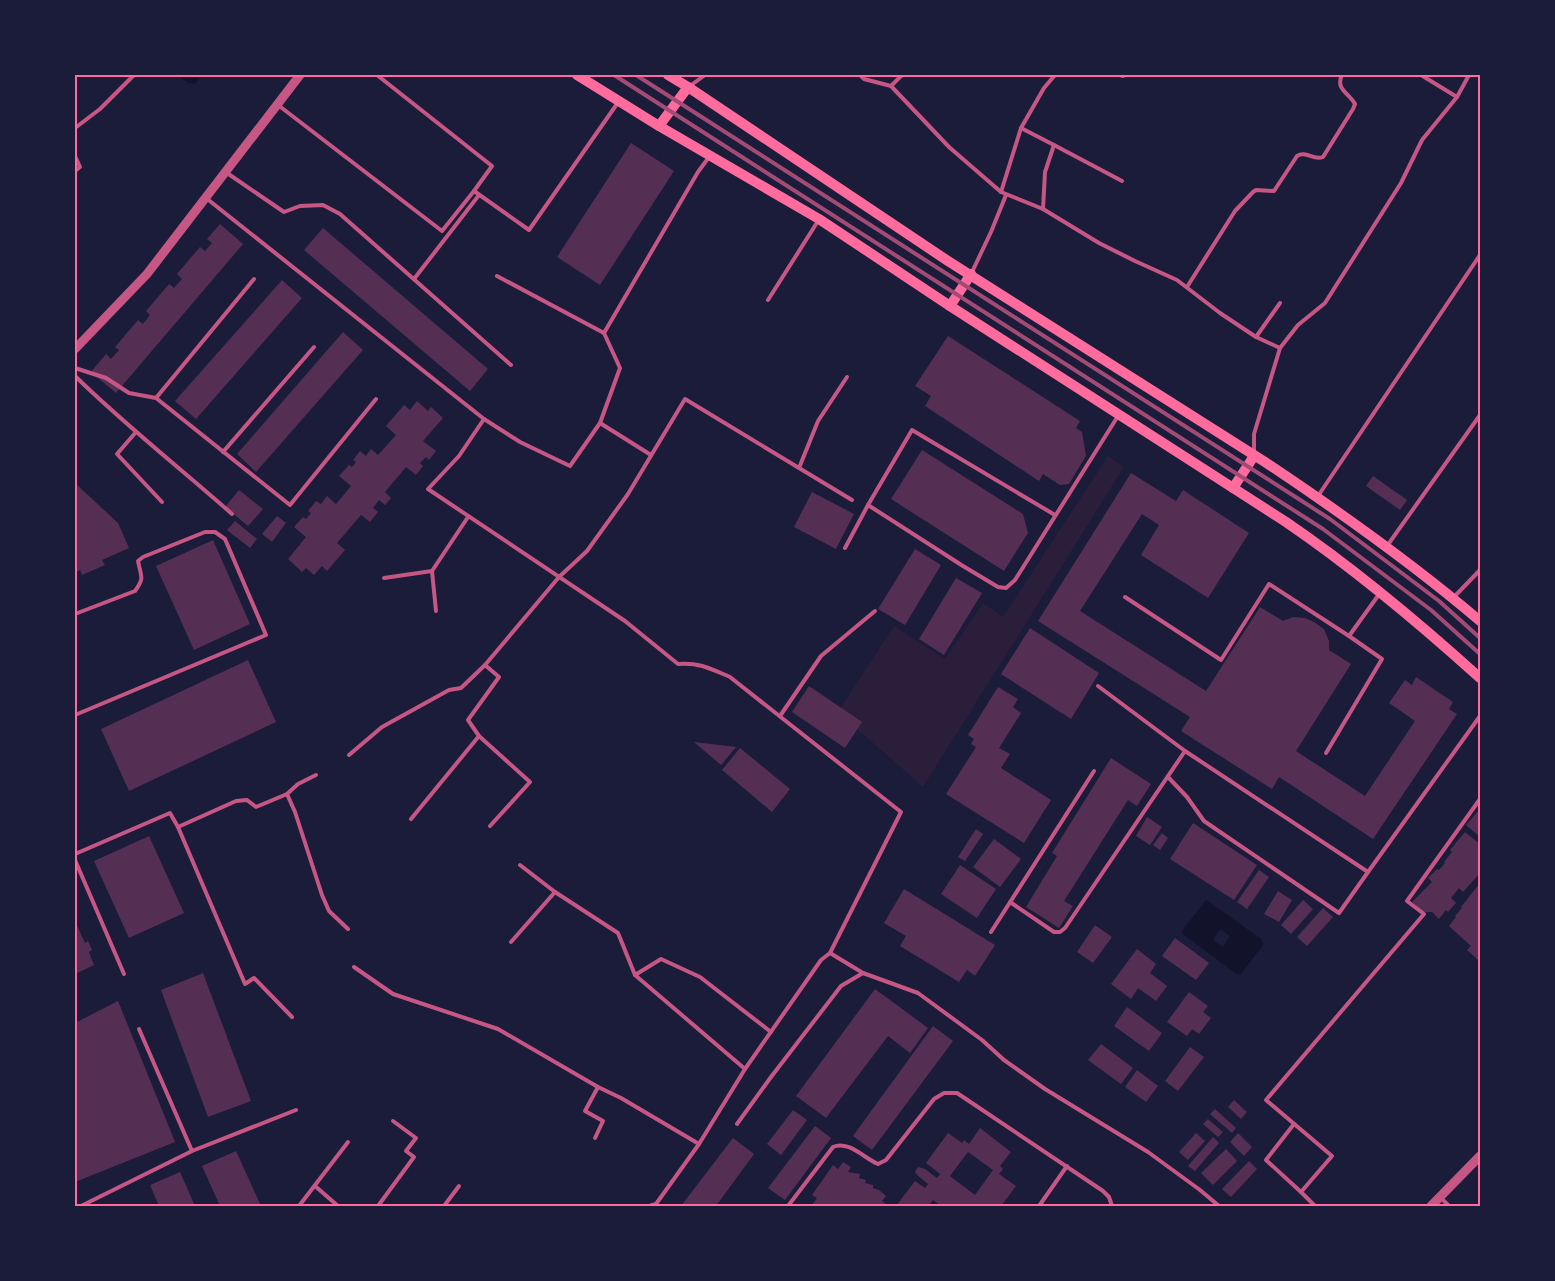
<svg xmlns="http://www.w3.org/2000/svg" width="1555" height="1281" viewBox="0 0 1555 1281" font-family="Inter,sans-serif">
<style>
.green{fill:#2a1e3b}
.water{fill:#12122b;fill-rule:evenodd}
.building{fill:#542f53;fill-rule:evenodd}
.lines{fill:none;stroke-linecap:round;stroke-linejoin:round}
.service{stroke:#c65784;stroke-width:4}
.tertiary{stroke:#c65784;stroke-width:9}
.secondary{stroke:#ff6b9d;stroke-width:10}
.rail{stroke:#a44b75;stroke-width:4}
.neatline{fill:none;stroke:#ff6b9d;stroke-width:2}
</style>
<rect width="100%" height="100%" fill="#1b1b3a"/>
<!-- green -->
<path class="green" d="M1108 456 1124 467 923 787 838 712 894 626 945 659 983 603 1003 617Z"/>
<!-- water -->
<g class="water">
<path d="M178 75H202L196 83C188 84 184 81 178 75Z"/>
<path d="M1206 900 1208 901 1261 939 1263 945 1241 974 1235 973 1183 934 1182 931ZM1220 929 1230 936 1223 947 1213 940Z"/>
</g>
<!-- building -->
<g class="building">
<path d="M631 143 674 171 600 285 557 257Z"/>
<path d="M220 224 243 244 116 393 91 372 106 354 111 359 119 350 115 347 138 320 143 324 150 315 146 311 169 284 174 288 182 279 177 274 200 247 205 251 212 243 207 239Z"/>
<path d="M323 228 488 369 470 391 304 250Z"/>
<path d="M282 280 302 298 196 419 175 401Z"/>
<path d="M343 332 363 350 256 472 237 454Z"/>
<path d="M948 336 1080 421 1076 428 1082 432 1086 456 1069 484 1060 485 1043 474 1039 481 925 406 931 396 915 386Z"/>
<path d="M417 401 428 411 431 407 443 418 423 441 436 451 429 460 426 457 420 463 423 466 416 475 406 467 385 492 391 498 385 505 379 500 373 508 378 512 370 522 361 515 337 543 345 550 327 571 322 566 314 575 306 568 302 572 288 559 306 537 294 527 303 517 306 519 311 513 308 511 316 501 321 504 327 496 336 504 351 486 339 476 349 465 352 467 356 462 353 460 360 451 366 456 371 449 378 455 396 435 386 426 404 405 410 410Z"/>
<path d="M922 450 1023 514 1028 533 1004 571 891 499Z"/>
<path d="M1131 473 1176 501 1183 490 1249 533 1208 598 1141 555 1159 525 1142 514 1080 611 1206 691 1260 607 1283 621 1293 617 1305 618 1314 622 1324 629 1329 641V650L1351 664 1296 751 1365 796 1415 721 1389 703 1405 680 1412 685 1416 677 1453 702 1449 709 1457 714 1373 839 1279 777 1272 789 1181 731 1190 717 1038 621Z"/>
<path d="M1373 476 1407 500 1400 510 1366 486Z"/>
<path d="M75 483 118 523 129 548 102 560 105 565 82 575 80 570 75 573Z"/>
<path d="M239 490 263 509 248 526 225 507Z"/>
<path d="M812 492 854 514 836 549 794 527Z"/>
<path d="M277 516 286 523 272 542 262 534Z"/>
<path d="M235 521 257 539 250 548 227 530Z"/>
<path d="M213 540 250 624 194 650 156 566Z"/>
<path d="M915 549 941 565 905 625 878 609Z"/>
<path d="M956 578 982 593 944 655 919 639Z"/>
<path d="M1030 628 1099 673 1071 719 1001 674Z"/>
<path d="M248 660 276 722 129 791 101 729Z"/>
<path d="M809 686 862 722 845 748 792 712Z"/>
<path d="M998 687 1018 699 1013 707 1021 713 999 748 1010 754 1001 768 1051 800 1024 843 946 794 976 747 971 744 974 739 968 735Z"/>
<path d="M694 742 736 747 721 765Z"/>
<path d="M740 748 790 789 772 812 722 770Z"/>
<path d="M1111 758 1151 784 1137 806 1128 800 1064 901 1073 906 1059 928 1026 907 1057 856 1052 853Z"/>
<path d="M1480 809V837L1466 825Z"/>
<path d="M1147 817 1162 827 1150 845 1136 836Z"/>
<path d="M1193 823 1257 865 1234 900 1170 859Z"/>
<path d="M976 829 983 834 965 861 958 857Z"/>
<path d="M1465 832 1480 844V873L1463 892 1459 888 1451 898 1456 903 1448 912 1446 910 1439 919 1432 912H1423L1412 902 1432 882 1428 878 1437 869 1439 870 1445 863 1444 862 1452 852 1450 850Z"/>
<path d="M1162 833 1168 838 1160 850 1153 845Z"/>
<path d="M149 836 184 913 129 938 94 861Z"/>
<path d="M994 839 1021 859 1000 887 973 867Z"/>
<path d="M960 865 996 889 977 918 941 894Z"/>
<path d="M1259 870 1269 877 1247 909 1237 902Z"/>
<path d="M1480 883V960L1479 961 1467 950 1471 946 1449 926 1456 917 1455 916 1462 908 1461 907Z"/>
<path d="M904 889 995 945 975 976 967 970 959 982 900 946 906 936 884 923Z"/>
<path d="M1278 891 1292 900 1279 922 1264 914Z"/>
<path d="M1303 900 1313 909 1291 934 1281 925Z"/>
<path d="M1323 908 1333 917 1307 946 1297 937Z"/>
<path d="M75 921 85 943 88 941 92 950 89 952 94 965 75 974Z"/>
<path d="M1095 925 1112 937 1093 963 1077 952Z"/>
<path d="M1175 938 1209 963 1196 980 1162 956Z"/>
<path d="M1137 949 1156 964 1150 973 1167 986 1156 1001 1138 988 1131 999 1111 984Z"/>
<path d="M203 973 251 1101 208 1117 161 990Z"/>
<path d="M875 989 928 1028 910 1053 888 1036 826 1118 796 1096Z"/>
<path d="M1189 992 1208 1006 1203 1012 1211 1018 1199 1034 1192 1029 1187 1036 1167 1022Z"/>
<path d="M118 1001 175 1142 75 1182V1023Z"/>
<path d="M1127 1007 1162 1033 1149 1051 1114 1026Z"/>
<path d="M933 1026 953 1041 872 1150 853 1136Z"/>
<path d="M1101 1044 1133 1068 1121 1084 1088 1060Z"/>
<path d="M1190 1047 1204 1057 1178 1091 1165 1081Z"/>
<path d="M1137 1070 1158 1086 1146 1102 1125 1087Z"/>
<path d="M1234 1100 1247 1112 1241 1119 1228 1107Z"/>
<path d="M1215 1109 1236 1128 1232 1133 1210 1114Z"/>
<path d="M793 1110 807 1120 781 1155 767 1144Z"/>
<path d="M1208 1119 1223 1132 1218 1137 1203 1124Z"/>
<path d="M815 1126 831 1138 785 1200 768 1188Z"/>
<path d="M980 1128 1011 1152 1000 1166 1003 1169 999 1174 1016 1186 1001 1206H941L933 1200 928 1206H896L915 1181 925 1188 928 1184 917 1175 915 1172 918 1167 925 1169 937 1178 940 1174 926 1163 948 1133 962 1143 964 1140 969 1144ZM968 1152 993 1170 975 1195 950 1176Z"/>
<path d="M1196 1133 1205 1141 1188 1160 1179 1152Z"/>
<path d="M1238 1133 1252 1147 1244 1156 1230 1142Z"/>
<path d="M1213 1137 1219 1143 1195 1171 1188 1166Z"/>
<path d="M733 1138 754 1154 716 1206H681Z"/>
<path d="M1226 1149 1237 1161 1213 1185 1201 1173Z"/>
<path d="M236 1151 261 1206H220L202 1166Z"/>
<path d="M1249 1161 1257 1169 1231 1197 1222 1189Z"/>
<path d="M843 1162 851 1167 848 1172 860 1174 859 1178 866 1180 865 1183 873 1185V1188L879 1190 886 1196 882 1201 889 1206 812 1205 817 1198 812 1195 833 1165 838 1169Z"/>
<path d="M180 1172 195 1206H159L150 1185Z"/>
</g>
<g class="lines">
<!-- service -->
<g class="service">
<path d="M860 75 864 79 891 86 949 147 1001 192 1043 209 1099 243 1135 261 1177 280 1220 313 1256 337 1280 348"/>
<path d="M1120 75 1123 76 1124 75"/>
<path d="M1421 75 1457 97"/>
<path d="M690 86 705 75"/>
<path d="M891 86 902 75"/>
<path d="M278 105 442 231 474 191 492 166 377 75"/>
<path d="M75 128 100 109 134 75"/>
<path d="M1021 128 1054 145 1045 172 1043 209"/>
<path d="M1054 145 1122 181"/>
<path d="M75 156 80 167 75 171"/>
<path d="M227 173 284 212 300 206 323 205 340 214 511 365"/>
<path d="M474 191 529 230 619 101"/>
<path d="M1001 192 1021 128 1044 88 1055 75"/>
<path d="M206 198 484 419 520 442 570 466 600 423 620 368 604 333"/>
<path d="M972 272 991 232 1006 195"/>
<path d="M497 276 604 333"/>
<path d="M414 279 479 195"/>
<path d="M1187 287 1235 211 1253 192 1256 190 1274 191 1297 156C1306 150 1313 161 1323 157L1353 109 1355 104C1349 93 1335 89 1342 75"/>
<path d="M768 300 818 221"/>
<path d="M604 333 698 172 709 157"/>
<path d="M1256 337 1280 303"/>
<path d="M75 368 106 378 129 393 156 398 290 505 376 399"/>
<path d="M75 376C125 425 180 468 232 514"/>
<path d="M156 398 254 279"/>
<path d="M484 419 459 456 428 489 625 621 678 664C699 662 711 669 730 677L901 812 830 953 821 960 745 1069 699 1144 656 1204 649 1206"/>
<path d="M600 423 651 455"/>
<path d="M136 432 117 454 162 502"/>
<path d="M223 452 314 347"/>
<path d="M1254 453V434L1280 348 1298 325 1325 303 1401 183 1422 140 1457 97 1469 75"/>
<path d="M799 468 818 421 847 377"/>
<path d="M1318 496 1480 255"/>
<path d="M868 505 912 430 1055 515"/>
<path d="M1387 546 1480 415"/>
<path d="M845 548 868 505 963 566 998 587 1006 588 1015 580 1118 416"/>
<path d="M432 571 436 611"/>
<path d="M384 578 432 571 468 517"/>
<path d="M1125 597 1221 660 1269 584 1349 636 1380 593"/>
<path d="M1453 598 1480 570"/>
<path d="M75 614 135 591C145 577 141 577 138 561L143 557 205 532H215L225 539 266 635 75 715"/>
<path d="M1098 686 1185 751"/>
<path d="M780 716 821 656 875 611"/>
<path d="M479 736 530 782 490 826"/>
<path d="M1326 753 1382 659 1349 636"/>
<path d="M349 755 382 727 449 690 461 688 485 665"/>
<path d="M1168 777 1187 797 1204 821 1339 913 1368 872"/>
<path d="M287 794 298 784 316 775"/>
<path d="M411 819 479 736 468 720 499 677 485 665 559 577 587 551 628 494 685 399 852 500"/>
<path d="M178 827 236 801 247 800 256 807 287 794 295 812 322 895 329 911 348 929"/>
<path d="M75 854 170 813 178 827 245 984 254 978 292 1017"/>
<path d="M75 860 124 974"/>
<path d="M520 865 555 892 618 933 635 975 745 1069"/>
<path d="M1010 902 1054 932H1060L1065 928 1185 751 1368 872 1480 716"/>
<path d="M991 932 1094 771"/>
<path d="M511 942 555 892"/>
<path d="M830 953 863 973 918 993 982 1040 1004 1060 1045 1089 1148 1152 1200 1190 1219 1206"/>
<path d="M354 967 393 994 498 1029 598 1087 621 1098 699 1144"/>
<path d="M635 975 661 959 700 977 771 1032"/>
<path d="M139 1029 192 1151"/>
<path d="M737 1124 771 1077 841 986 863 973"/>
<path d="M1294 1124 1266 1160 1301 1192"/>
<path d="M595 1138 603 1121 585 1111 598 1087"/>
<path d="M315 1186 338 1206"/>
<path d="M1440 1197 1449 1206"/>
<path d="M81 1206 192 1151 296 1110"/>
<path d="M299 1206 348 1142"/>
<path d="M378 1206 414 1157 406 1151 416 1138 393 1121"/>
<path d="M444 1206 459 1186"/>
<path d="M788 1206 833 1147C848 1140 864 1158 878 1164L886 1160 934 1099 944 1093H957L1103 1191 1109 1197 1112 1206"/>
<path d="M1039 1206 1067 1166"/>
<path d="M1315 1206 1301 1192 1332 1156 1266 1100 1424 914 1407 901 1480 799"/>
</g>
<!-- tertiary -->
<g class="tertiary">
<path d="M75 349 147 274 300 75"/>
<path d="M1431 1206 1480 1156"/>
</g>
<!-- secondary -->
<g class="secondary">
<path d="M577 75 659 126 819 219 950 306 1286 522C1355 569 1418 622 1480 678"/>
<path d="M668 75 688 87 948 261 1265 462C1340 512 1412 563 1480 621"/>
<path d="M659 126 688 87"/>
<path d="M950 306 971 274"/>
<path d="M1233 488 1254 456"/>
</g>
<!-- rail -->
<g class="rail">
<path d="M614 75 1323 529 1431 610 1480 654"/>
<path d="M636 75 1330 519 1439 601 1480 638"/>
</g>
</g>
<!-- border -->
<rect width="1555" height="1281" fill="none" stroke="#1b1b3a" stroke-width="152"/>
<rect x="76" y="76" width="1403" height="1129" class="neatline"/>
</svg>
